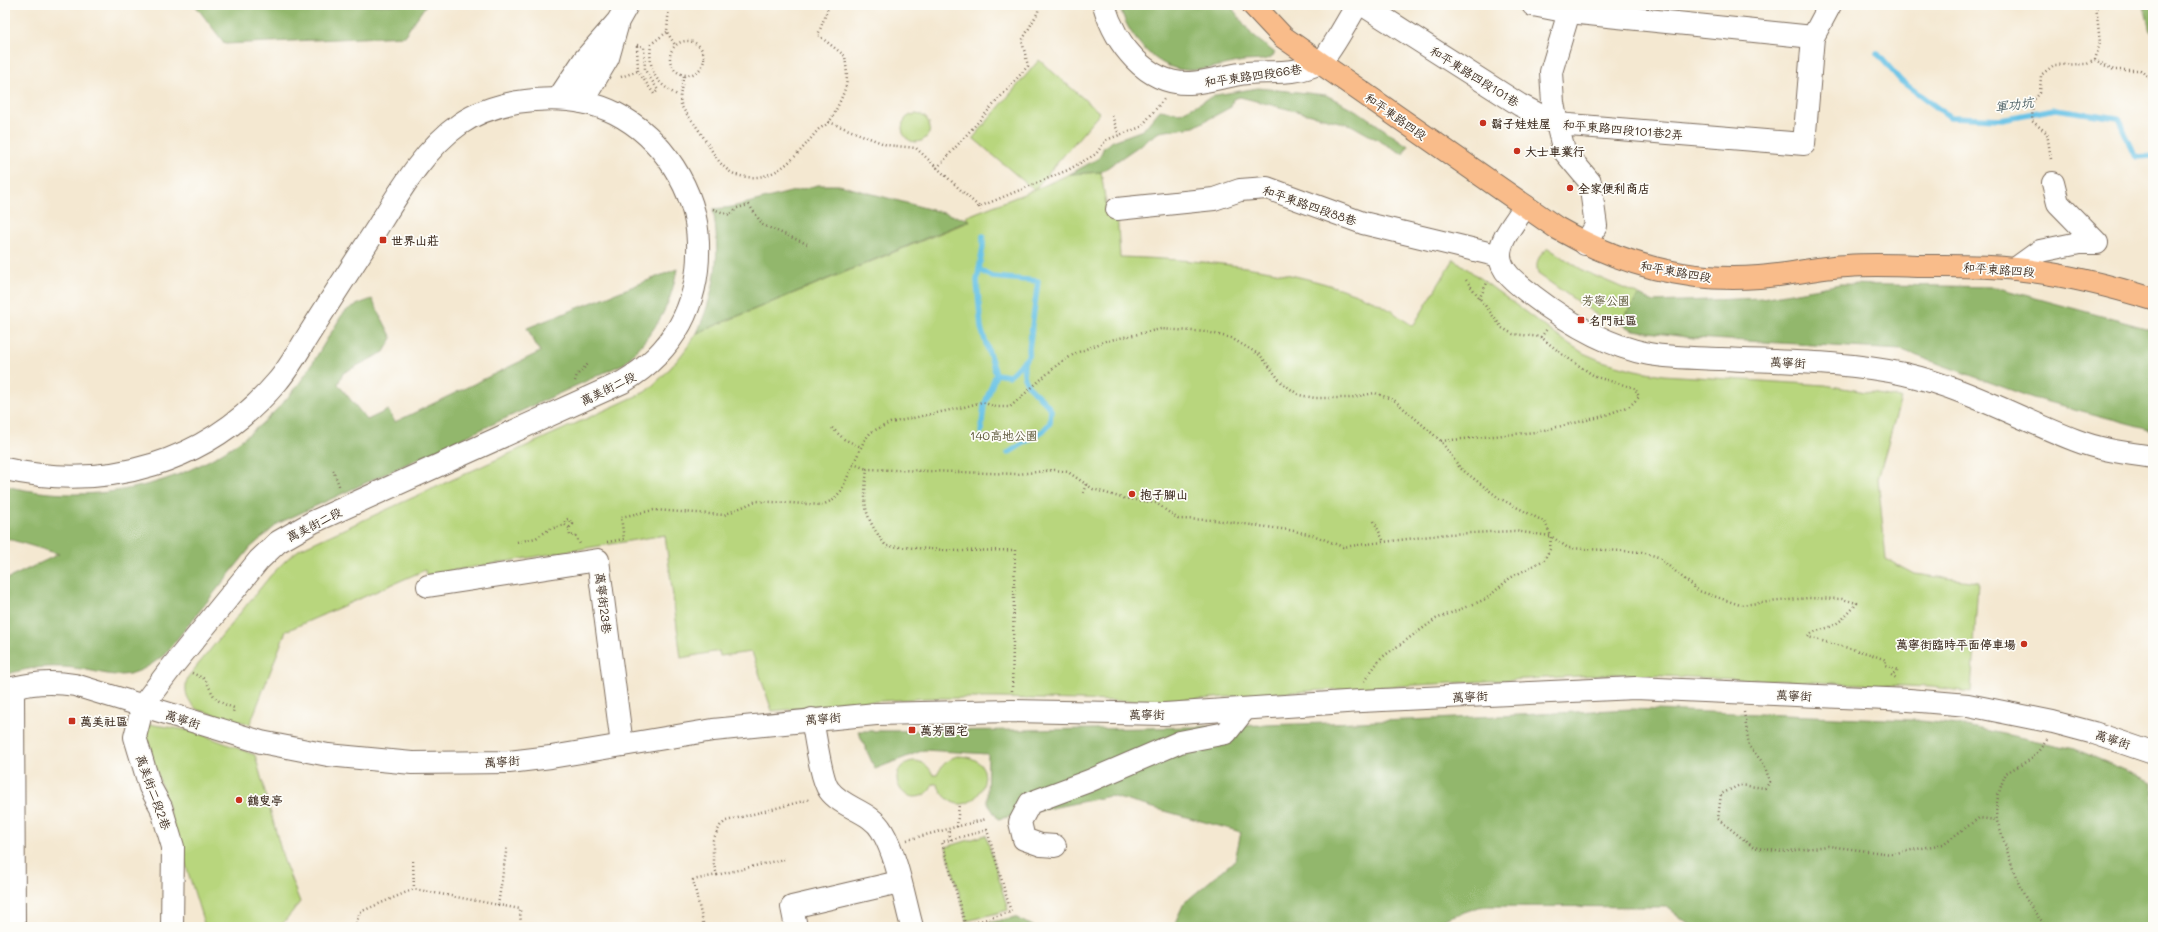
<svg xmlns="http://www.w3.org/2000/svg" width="2158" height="932" viewBox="0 0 2158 932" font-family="Mali,'LXGW WenKai TC',sans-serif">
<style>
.green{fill:#b8d67d;stroke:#7a804e}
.forest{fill:#92b76c;stroke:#667045}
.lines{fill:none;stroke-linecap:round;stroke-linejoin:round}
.stream{stroke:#68c2e6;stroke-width:5.5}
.minor-casing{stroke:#7c6c5d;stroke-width:24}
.major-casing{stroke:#7c6c5d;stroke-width:24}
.path{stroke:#7c6c5d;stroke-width:2.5;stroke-dasharray:1 3;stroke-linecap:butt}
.minor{stroke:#fff;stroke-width:22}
.major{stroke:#f9bc8a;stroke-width:22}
.poi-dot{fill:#c8321e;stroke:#fdfcf7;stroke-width:1.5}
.labels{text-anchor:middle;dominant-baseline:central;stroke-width:3.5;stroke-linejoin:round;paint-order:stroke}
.street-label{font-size:12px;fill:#3b2a1e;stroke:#fdfcf7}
.poi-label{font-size:12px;font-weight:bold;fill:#3b2a1e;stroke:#fdfcf7;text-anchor:start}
.park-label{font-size:12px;fill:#5a5536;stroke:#fdfcf7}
.water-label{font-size:13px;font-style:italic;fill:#4b5f64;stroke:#fdfcf7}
</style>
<rect width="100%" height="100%" fill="#fdfcf7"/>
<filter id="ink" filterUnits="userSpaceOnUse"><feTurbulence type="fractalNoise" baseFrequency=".025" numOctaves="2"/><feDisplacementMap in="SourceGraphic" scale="8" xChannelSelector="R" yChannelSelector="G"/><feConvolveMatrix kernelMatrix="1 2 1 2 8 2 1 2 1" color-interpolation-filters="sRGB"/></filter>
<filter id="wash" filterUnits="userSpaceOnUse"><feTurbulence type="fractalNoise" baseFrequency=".012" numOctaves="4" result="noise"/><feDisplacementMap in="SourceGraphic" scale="16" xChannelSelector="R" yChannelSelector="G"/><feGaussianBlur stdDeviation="0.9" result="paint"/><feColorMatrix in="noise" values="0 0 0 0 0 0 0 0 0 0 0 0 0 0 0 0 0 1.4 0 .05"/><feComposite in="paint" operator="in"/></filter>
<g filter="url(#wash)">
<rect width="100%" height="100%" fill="#f4e8d1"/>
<!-- green -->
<g class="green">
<path d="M1039 60 1100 113 1034 190 1070 174 1101 172 1107 211H1117L1120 257C1203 260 1291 267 1369 299 1385 305 1399 317 1413 326L1454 259 1559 337 1583 353 1602 361 1635 370 1663 375 1825 385 1901 398 1878 478 1886 559 1914 574 1978 582 1971 692 1932 687 1615 674 1309 691 1201 699 1121 701 998 698H928L868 702 772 711 752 652 720 656 719 651 681 658 665 535 426 575 425 570 286 631 250 724 198 710C187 701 183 691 188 677L271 575 287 559 300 549 645 392C667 374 682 356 697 333L970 221 965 217 1034 190 973 138Z"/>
<circle cx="916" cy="128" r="14"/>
<path d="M1548 248 1584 271 1639 295 1620 323 1598 316 1538 274C1535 261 1538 257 1548 248Z"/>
<path d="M142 723 193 731 255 755 284 861 300 902 280 927H205Z"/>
<path d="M957 756C1017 756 965 842 937 784H933C930 792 924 797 914 797 910 797 904 794 901 790 885 766 921 747 933 775H937C942 765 946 760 957 756Z"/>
<path d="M986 835 1008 910 967 921 946 847Z"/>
</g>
<!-- forest -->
<g class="forest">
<path d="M195 5H426L404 36 225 44Z"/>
<path d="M1120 5H1230L1252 35 1275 53C1270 62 1253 60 1244 61 1225 64 1205 71 1186 70 1155 69 1125 33 1120 5Z"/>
<path d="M2144 5H2153V36L2150 32Z"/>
<path d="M1258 88 1326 95 1359 112 1408 146 1403 154 1351 125 1240 97 1233 99 1231 107 1194 127 1159 132 1101 172 1070 174 1099 158 1104 147 1113 141 1143 130 1160 110 1180 113 1216 95Z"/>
<path d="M818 185H839L970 220 697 333C716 290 721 255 713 209L732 207Z"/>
<path d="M677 269C670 311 653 333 625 363L279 523 251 547 165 654C121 691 107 668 60 667 42 666 23 669 5 675V580L59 554 5 538V486C112 511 223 477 294 390 309 372 320 349 333 330 337 324 340 316 345 312 351 306 364 302 372 299L392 338 384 352 343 373 338 384 367 420 388 410 395 422 540 352 527 328Z"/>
<path d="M1841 284 1995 287 2153 330V430L2033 398 1901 350 1694 338 1633 330 1620 323 1639 295 1654 302 1763 298Z"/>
<path d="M1631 709 1912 720 1966 726 2075 749 2153 782V927H1693L1667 907 1482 906 1420 927H1173L1184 903 1235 860 1241 832 1110 796 998 819 987 802 988 754 924 750 875 769 858 731C1116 731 1374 724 1631 709Z"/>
<path d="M1015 917 1034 927H970Z"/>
</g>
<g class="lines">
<!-- stream -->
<g class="stream">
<path d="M1877 53 1901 81 1950 117 2002 119 2055 109 2118 118 2136 157 2153 156"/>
<path d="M979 269 992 277 1038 281 1028 357 1009 376 996 374 981 328 977 281 983 247V236"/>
<path d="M981 432 984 406 996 374"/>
<path d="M1008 453 1043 431 1050 423 1051 410C1039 391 1021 391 1024 363"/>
</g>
</g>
</g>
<g filter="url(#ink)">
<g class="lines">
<defs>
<g id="minor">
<path d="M1104 5C1115 43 1146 85 1190 83 1209 82 1228 75 1247 73 1271 71 1297 75 1319 63 1326 60 1351 15 1357 5"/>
<path d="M1363 5 1520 105 1557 124 1564 151 1590 182 1596 226 1585 244"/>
<path d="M1533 5 1569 12 1813 37"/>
<path d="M1569 12 1551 72 1553 103 1557 124 1804 144 1813 37 1830 5"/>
<path d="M558 99 584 60 618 21 627 5"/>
<path d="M582 102 608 58 617 26"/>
<path d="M1525 206C1517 220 1499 239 1500 256 1501 274 1521 286 1533 296 1567 322 1606 346 1649 354 1672 358 1697 358 1721 359 1782 362 1844 361 1904 374 1963 387 2018 418 2075 440 2100 450 2127 453 2153 457"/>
<path d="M1117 209 1214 199 1240 190 1267 188 1363 223 1500 256"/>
<path d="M2015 269 2040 251 2079 243H2097L2058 203 2053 183"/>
<path d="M5 469C107 492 208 463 277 382 290 367 300 348 311 331 333 296 355 262 377 228 400 191 424 149 460 124 477 112 496 106 517 102 549 97 585 98 615 113 662 137 697 190 698 243 700 303 675 351 623 382L313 522 278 542 259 560 171 668 143 705 135 737 150 787 161 807 173 847 172 927"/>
<path d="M428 586 598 560 622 745"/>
<path d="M13 688 14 927"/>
<path d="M5 690C30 683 50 681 75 685L261 742 328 755 412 763 509 762 551 757 713 730 876 714 1012 711 1165 714 1361 701 1635 688 1909 700 1968 705 2053 722 2094 733 2153 753"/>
<path d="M812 719C815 734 821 780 829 790 842 808 871 811 882 831 897 856 904 898 912 927"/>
<path d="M1055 846 1041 845 1024 839 1020 822 1030 803 1089 781 1180 742 1226 733 1245 709"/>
<path d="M796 927 792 907 899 882"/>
</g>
<path id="major" d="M1253 5 1283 37 1557 228C1620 264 1687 283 1759 277 1789 275 1818 267 1847 266 1871 264 1894 265 1918 266 1950 266 1983 265 2016 269 2063 274 2108 285 2153 299"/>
</defs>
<!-- minor casing -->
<use href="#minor" class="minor-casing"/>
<!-- major casing -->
<use href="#major" class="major-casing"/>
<!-- path -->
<g class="path">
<path d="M669 5 667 32 675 45"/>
<path d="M667 32 651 44C648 71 655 83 679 96"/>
<circle cx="687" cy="58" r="17"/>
<path d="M637 45 644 47 645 70 658 90 654 94 638 71Z"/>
<path d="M2095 60 2100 43 2096 5"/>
<path d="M684 76C675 112 683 105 700 132 710 146 720 170 737 175 775 186 797 155 817 131 820 127 826 126 829 122 834 116 844 93 846 86 848 76 846 66 845 56L818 35 829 5"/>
<path d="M621 77 638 71"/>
<path d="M1112 116 1119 135"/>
<path d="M829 122 887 145 916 148 979 207 1068 170 1096 154 1106 140 1141 127 1164 99"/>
<path d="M2051 159 2047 133 2032 121 2033 101 2040 93 2041 75 2054 65 2087 64 2095 60 2114 70H2140L2153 81"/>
<path d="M937 168 1028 66 1022 41 1038 12 1039 5"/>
<path d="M979 207 980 211"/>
<path d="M713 209 730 215 737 208 749 205 763 225 807 244"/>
<path d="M1466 280 1502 328 1513 334 1541 337"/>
<path d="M1479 299 1488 281"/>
<path d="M575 381 577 375 588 364"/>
<path d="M832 428 844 439 861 447"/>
<path d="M1441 441 1536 432 1600 417 1630 406 1639 397 1635 388 1596 377 1563 355 1541 337 1547 329"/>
<path d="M853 464 867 469"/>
<path d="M333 470 340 488"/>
<path d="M1083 493 1086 484"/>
<path d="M1374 521 1384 542"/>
<path d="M569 528 565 525V520L568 519 573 524 569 528 570 536 575 535 580 544"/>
<path d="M517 542 536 538 550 529 565 525"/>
<path d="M607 542 624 539 621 517 654 510 724 515 756 501 822 505 833 500 841 491 864 441 871 432 890 423 964 407 982 402 996 407H1010L1057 365 1076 353 1106 341 1161 329 1207 332 1231 338 1260 355 1282 383 1299 395 1315 398H1349L1375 393 1394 400 1441 441 1460 468 1499 498 1545 522 1551 536 1550 549 1544 560 1510 578 1486 599 1436 619 1381 658 1364 681"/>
<path d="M192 673 205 679C215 697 212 700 234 708L233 712"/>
<path d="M1012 691 1015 550 960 551 886 546C863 515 863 506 867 469L1018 474 1055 470 1068 472 1093 489 1122 498 1156 503 1178 519 1215 520 1289 530 1313 535 1343 547 1447 534 1514 531 1551 536 1568 548 1642 552 1658 557 1699 591 1740 605 1808 598 1842 599 1857 603C1851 611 1844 619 1834 625 1826 630 1814 629 1808 637L1870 654 1886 660 1885 665 1899 670 1891 675 1898 679"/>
<path d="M1744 712 1749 746 1764 764 1770 782 1765 788 1740 785 1721 794 1718 819 1753 847 1782 852 1828 846 1891 854 1943 844 1979 818 1997 820"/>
<path d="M2047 740 2033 758 2006 773C2000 787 1994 805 1997 821 1998 825 2001 830 2002 835 2014 872 2020 898 2047 927"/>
<path d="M957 827 959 804"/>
<path d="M907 840 948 829"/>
<path d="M951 840 948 829 986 819"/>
<path d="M413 861 414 889"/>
<path d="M717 875 784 859"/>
<path d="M498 905 507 846"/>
<path d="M966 925 1011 912 987 830 942 842 966 927"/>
<path d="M355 927 360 912 414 889 520 909 521 927"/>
<path d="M704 927 693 880 717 875 713 862V840L720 826 726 821 811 799"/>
<path d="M716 927 733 923"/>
</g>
<!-- minor -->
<use href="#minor" class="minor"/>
<!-- major -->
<use href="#major" class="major"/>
</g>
</g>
<!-- markers -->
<g class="poi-dot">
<circle cx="1483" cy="123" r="4"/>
<circle cx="1517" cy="151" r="4"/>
<circle cx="1570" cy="188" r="4"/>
<rect x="379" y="236" width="8" height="8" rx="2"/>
<rect x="1577" y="316" width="8" height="8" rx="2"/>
<circle cx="1132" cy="494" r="4"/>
<circle cx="2024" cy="644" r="4"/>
<rect x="68" y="717" width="8" height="8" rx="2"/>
<rect x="908" y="726" width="8" height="8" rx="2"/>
<circle cx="239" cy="800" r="4"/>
</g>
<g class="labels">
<!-- street labels -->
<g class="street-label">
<text transform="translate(1253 75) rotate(-8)">和平東路四段66巷</text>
<text transform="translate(1475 76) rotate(32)">和平東路四段101巷</text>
<text transform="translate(1396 116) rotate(35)">和平東路四段</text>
<text transform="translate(1623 129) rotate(5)">和平東路四段101巷2弄</text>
<text transform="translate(1310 205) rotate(19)">和平東路四段88巷</text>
<text transform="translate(1999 269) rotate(4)">和平東路四段</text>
<text transform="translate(1676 271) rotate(10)">和平東路四段</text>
<text transform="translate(1788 362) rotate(2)">萬寧街</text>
<text transform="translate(608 388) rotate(-26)">萬美街二段</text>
<text transform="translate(314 524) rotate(-27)">萬美街二段</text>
<text transform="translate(604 603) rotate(83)">萬寧街23巷</text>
<text transform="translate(1794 695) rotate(2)">萬寧街</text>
<text transform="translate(1470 696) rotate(-3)">萬寧街</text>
<text transform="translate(1147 714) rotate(-1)">萬寧街</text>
<text transform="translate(823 718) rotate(-5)">萬寧街</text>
<text transform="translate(183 719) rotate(18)">萬寧街</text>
<text transform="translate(2113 739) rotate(18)">萬寧街</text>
<text transform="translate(502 761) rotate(-4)">萬寧街</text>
<text transform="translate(154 792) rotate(70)">萬美街二段2巷</text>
</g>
<!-- poi labels -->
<g class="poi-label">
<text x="1491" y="123">鬍子娃娃屋</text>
<text x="1525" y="151">大士車業行</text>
<text x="1578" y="188">全家便利商店</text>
<text x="391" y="240">世界山莊</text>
<text x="1589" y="320">名門社區</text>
<text x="1140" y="494">抱子腳山</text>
<text x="2016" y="644" text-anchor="end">萬寧街臨時平面停車場</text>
<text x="80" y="721">萬美社區</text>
<text x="920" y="730">萬芳國宅</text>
<text x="247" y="800">鶴叟亭</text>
</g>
<!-- park labels -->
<g class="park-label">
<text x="1606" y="300">芳寧公園</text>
<text x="1004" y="435">140高地公園</text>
</g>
<!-- water labels -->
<g class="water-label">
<text transform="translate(2014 104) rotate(-8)">軍功坑</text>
</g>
</g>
<!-- margin -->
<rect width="2158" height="932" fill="none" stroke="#fdfcf7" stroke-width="20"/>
</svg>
